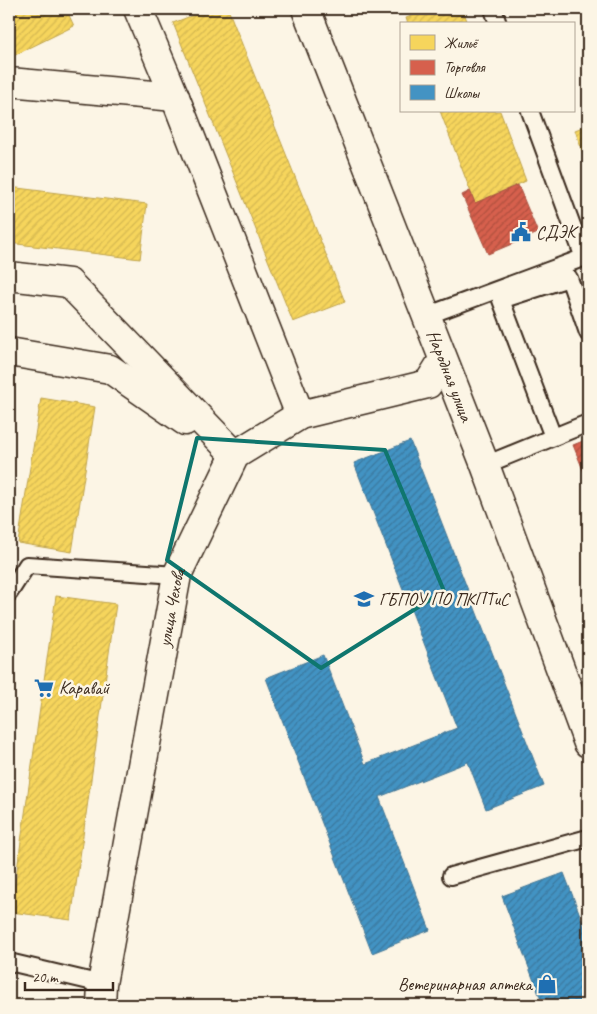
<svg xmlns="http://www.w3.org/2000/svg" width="597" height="1014" viewBox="0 0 597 1014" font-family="Caveat,sans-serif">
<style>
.homes{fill:url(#homes-hatch);stroke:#bea249}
.shops{fill:url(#shops-hatch);stroke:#a8503f}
.schools{fill:url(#schools-hatch);stroke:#417492}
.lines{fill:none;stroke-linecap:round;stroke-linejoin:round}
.service-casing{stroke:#3b2a1e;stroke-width:20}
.minor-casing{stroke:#3b2a1e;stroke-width:31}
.tertiary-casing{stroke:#3b2a1e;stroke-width:31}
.service{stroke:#fcf5e5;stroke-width:16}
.minor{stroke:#fcf5e5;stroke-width:28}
.tertiary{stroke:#fcf5e5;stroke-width:28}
.marked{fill:none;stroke:#0f766e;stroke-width:4;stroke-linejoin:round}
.labels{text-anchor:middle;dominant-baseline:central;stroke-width:5;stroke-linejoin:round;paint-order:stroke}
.poi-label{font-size:18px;fill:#3b2a1e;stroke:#fcf5e5;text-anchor:start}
.street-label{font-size:18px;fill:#3b2a1e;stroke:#fcf5e5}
</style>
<defs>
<pattern id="homes-hatch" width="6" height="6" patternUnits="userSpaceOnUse" patternTransform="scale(1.25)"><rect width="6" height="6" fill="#f6d55c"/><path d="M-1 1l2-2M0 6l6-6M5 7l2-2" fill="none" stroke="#d4b750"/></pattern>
<pattern id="shops-hatch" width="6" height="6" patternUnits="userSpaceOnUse" patternTransform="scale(1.25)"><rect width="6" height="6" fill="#d6604d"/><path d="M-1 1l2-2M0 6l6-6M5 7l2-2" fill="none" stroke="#af4f3f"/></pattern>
<pattern id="schools-hatch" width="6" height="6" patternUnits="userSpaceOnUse" patternTransform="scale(1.25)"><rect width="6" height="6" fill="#4393c3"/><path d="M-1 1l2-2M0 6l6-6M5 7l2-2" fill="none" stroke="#39789e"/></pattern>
</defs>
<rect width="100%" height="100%" fill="#fcf5e5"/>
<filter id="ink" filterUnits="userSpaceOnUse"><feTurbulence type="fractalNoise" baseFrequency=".02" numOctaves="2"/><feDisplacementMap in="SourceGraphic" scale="10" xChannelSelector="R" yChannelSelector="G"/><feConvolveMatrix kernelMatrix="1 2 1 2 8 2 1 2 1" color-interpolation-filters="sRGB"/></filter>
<g filter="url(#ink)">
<!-- homes -->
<g class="homes">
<path d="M9 9H66L74 26 9 58Z"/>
<path d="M209 9H228L345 302 293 322 173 23Z"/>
<path d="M426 9H463L468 24H408L406 18 427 10Z"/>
<path d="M440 111H500L526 181 475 203Z"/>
<path d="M588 125V168L575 130Z"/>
<path d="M9 187 147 204 140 259 9 243Z"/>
<path d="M41 398 95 407 72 552 18 543Z"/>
<path d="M56 596 116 604 71 920 11 912Z"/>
<path d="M9 1000 44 1005H9Z"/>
</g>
<!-- shops -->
<g class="shops">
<path d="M518 185 538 233 488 254 462 195 470 191 475 203Z"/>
<path d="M588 439V482L573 445Z"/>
</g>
<!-- schools -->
<g class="schools">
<path d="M410 441 544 786 486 809 468 762 379 797 430 930 372 953 266 678 323 655 365 764 457 728 354 463Z"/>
<path d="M564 873 588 936V1005H543L502 896Z"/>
</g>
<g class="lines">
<defs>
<g id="service">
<path d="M493 9 498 24"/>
<path d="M530 111 584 258"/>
<path d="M426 316 588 256"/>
<path d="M553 437 501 300 569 278 588 333"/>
<path d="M485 465 588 423"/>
<path d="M9 593 27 565 177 575"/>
<path d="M451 876 588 838"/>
<path d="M9 962 102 984"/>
</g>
<g id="minor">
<path d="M138 9 175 97 300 415"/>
<path d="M9 82 175 97"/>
<path d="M9 276 69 283 235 455"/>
<path d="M9 352 110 369 185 421"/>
<path id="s1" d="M101 1005 102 984 177 575 235 455 300 415 428 384 443 360"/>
</g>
<g id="tertiary">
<path id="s2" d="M306 9 485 465 588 743"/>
</g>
</defs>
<!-- service casing -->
<use href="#service" class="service-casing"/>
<!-- minor casing -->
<use href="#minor" class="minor-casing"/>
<!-- tertiary casing -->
<use href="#tertiary" class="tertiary-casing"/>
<!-- service -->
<use href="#service" class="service"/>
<!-- minor -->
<use href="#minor" class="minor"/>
<!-- tertiary -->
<use href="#tertiary" class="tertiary"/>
</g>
</g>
<!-- marked area -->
<path class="marked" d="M197 438 385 450 444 591 321 668 167 560Z"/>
<!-- icons -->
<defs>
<symbol id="civic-bare" viewBox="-9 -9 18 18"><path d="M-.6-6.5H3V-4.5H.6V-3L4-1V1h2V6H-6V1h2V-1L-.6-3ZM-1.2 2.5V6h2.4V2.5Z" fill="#1f6fb2" stroke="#fcf5e5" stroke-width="2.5" paint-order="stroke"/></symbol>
<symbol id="university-bare" viewBox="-9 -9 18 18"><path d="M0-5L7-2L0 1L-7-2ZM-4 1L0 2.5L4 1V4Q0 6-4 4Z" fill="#1f6fb2" stroke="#fcf5e5" stroke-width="2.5" paint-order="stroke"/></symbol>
<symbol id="supermarket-bare" viewBox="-9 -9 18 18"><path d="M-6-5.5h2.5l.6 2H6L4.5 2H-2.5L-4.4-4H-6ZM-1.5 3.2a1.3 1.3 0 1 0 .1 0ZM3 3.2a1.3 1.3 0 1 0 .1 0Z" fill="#1f6fb2" stroke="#fcf5e5" stroke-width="2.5" paint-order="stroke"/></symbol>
<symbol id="shop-bare" viewBox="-9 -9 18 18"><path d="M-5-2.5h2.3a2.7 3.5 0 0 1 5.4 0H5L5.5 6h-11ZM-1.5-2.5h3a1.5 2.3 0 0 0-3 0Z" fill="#1f6fb2" stroke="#fcf5e5" stroke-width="2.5" paint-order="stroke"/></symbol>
</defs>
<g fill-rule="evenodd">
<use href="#civic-bare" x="507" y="218" width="28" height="28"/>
<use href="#university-bare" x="350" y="585" width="28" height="28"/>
<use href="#supermarket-bare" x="30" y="674" width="28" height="28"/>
<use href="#shop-bare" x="533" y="970" width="28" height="28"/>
</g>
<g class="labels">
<!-- poi labels -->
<g class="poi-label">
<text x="536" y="232">СДЭК</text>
<text x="379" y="599">ГБПОУ ПО ПКПТиС</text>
<text x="59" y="688">Каравай</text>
<text x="532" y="984" text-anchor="end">Ветеринарная аптека</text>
</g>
<!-- street labels -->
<g class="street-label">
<text stroke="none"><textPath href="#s2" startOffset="394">Народная улица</textPath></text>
<text stroke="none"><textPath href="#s1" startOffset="404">улица Чехова</textPath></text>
</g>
</g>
<!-- margin -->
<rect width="597" height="1014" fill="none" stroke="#fcf5e5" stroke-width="30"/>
<rect x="15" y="15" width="567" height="984" fill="none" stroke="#3b2a1e" stroke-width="2" filter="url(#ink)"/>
<!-- legend -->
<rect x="400" y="22" width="175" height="90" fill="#fcf5e5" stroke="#afa495"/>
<rect x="410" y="35" width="25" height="15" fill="#f6d55c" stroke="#afa495"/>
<text x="444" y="48" font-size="15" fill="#3b2a1e">Жильё</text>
<rect x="410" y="60" width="25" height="15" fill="#d6604d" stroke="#afa495"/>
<text x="444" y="72" font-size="15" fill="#3b2a1e">Торговля</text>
<rect x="410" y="85" width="25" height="15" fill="#4393c3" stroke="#afa495"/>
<text x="444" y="98" font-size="15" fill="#3b2a1e">Школы</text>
<!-- scale -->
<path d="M25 982v8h88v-8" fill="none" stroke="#3b2a1e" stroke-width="2.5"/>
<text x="32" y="982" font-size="15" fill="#3b2a1e" stroke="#fcf5e5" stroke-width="4" paint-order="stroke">20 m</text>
</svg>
